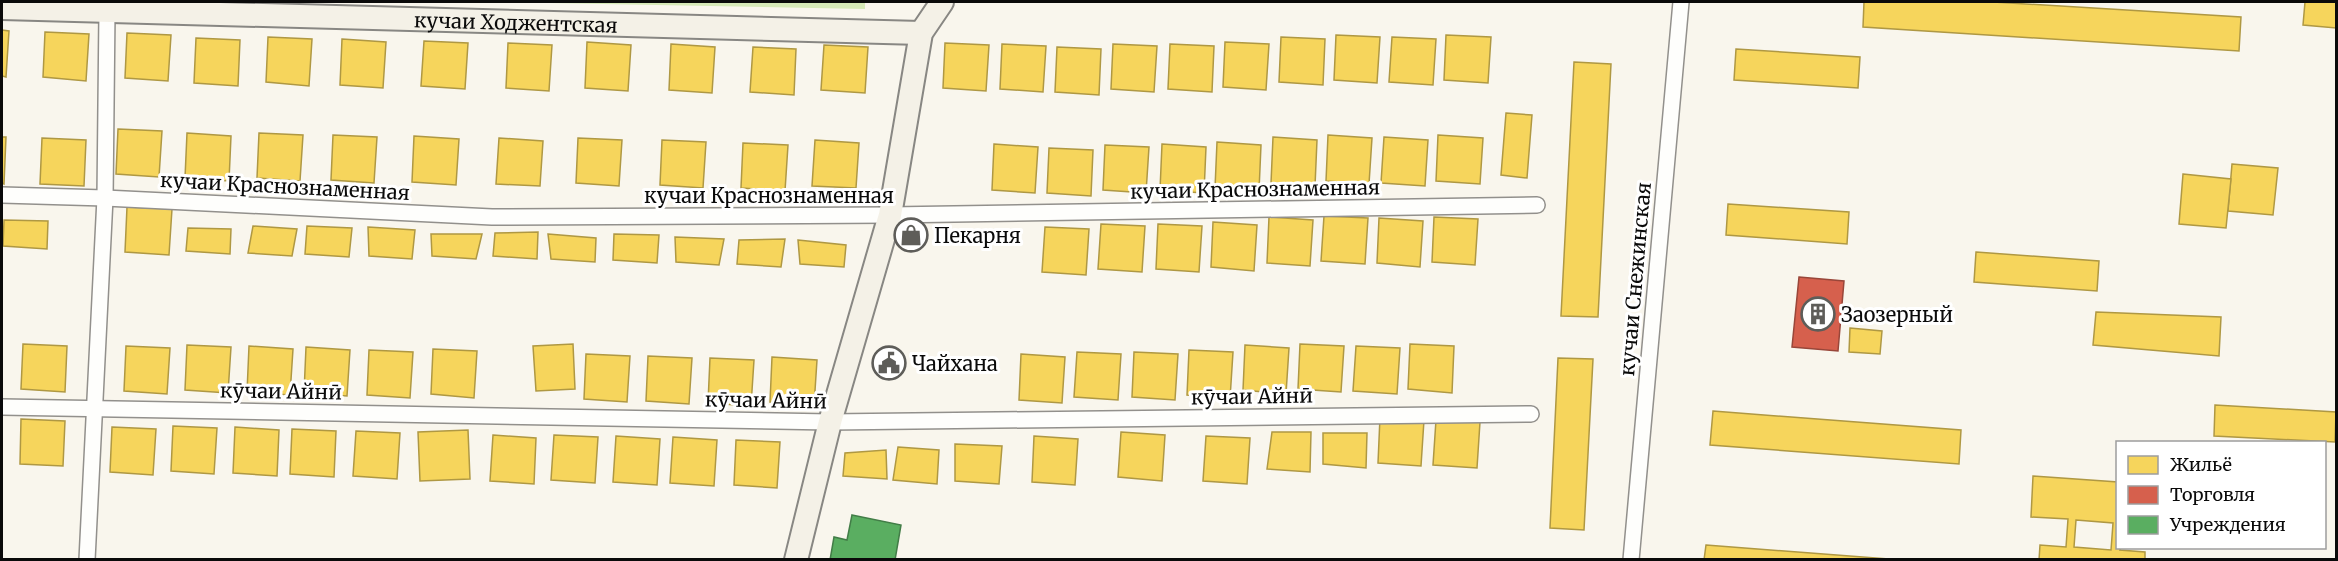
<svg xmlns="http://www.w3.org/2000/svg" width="2338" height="561" viewBox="0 0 2338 561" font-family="Merriweather,serif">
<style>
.forest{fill:#d6e9b7}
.homes{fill:#f6d55c;stroke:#af9843;stroke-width:1.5;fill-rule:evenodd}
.shops{fill:#d6604d;stroke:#994639;stroke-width:1.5}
.public{fill:#5aae61;stroke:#427d47;stroke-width:1.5}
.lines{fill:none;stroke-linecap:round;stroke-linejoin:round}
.street-casing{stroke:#92908c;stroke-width:18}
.secondary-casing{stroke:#888783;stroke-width:26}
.street{stroke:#fefefc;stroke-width:15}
.secondary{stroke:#f4f1e7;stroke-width:22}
.labels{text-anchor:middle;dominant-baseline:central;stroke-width:6;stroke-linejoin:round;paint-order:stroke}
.street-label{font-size:20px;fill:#0a0a0a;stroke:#fff}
.poi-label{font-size:20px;fill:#0a0a0a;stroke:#fff;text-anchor:start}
</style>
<rect width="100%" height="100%" fill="#f9f6ed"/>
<!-- forest -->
<path class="forest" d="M495 2H865V9Z"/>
<!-- homes -->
<g class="homes">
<path d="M1864 2H1993L2241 17 2239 51 1863 27Z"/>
<path d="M2305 2H2336V28L2303 25Z"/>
<path d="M2 30 9 31 6 77 2 76Z"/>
<path d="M45 32 89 34 86 81 43 77Z"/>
<path d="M127 33 171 35 168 81 125 78Z"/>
<path d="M1336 35 1380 37 1377 83 1334 80Z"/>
<path d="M1446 35 1491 37 1488 83 1444 80Z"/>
<path d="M268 37 312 39 309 86 266 82Z"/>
<path d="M1281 37 1325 39 1323 85 1279 82Z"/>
<path d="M1392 37 1436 39 1433 85 1389 82Z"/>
<path d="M196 38 240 40 238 86 194 83Z"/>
<path d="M342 39 386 42 383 88 340 85Z"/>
<path d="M424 41 468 43 465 89 421 86Z"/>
<path d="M587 42 631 45 628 91 585 88Z"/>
<path d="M1225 42 1269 44 1266 90 1223 87Z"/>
<path d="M508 43 552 45 549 91 506 88Z"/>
<path d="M945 43 989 45 986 91 943 88Z"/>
<path d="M671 44 715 47 712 93 669 90Z"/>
<path d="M1002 44 1046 46 1043 92 1000 89Z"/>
<path d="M1113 44 1157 46 1154 92 1111 89Z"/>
<path d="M1170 44 1214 46 1212 92 1168 89Z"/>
<path d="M824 45 868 47 865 93 821 90Z"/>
<path d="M753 47 796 49 794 95 750 92Z"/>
<path d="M1057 47 1101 49 1099 95 1055 92Z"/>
<path d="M1736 49 1860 57 1858 88 1734 80Z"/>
<path d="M1574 62 1611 64 1598 317 1561 316Z"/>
<path d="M1506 113 1532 115 1527 178 1501 175Z"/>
<path d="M118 129 162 131 159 177 116 174Z"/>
<path d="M187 133 231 136 229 181 185 178Z"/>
<path d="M259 133 303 135 300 181 257 178Z"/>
<path d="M333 135 377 137 374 183 331 180Z"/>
<path d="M1328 135 1372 138 1369 184 1326 181Z"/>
<path d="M1438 135 1483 138 1480 184 1436 181Z"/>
<path d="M414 136 459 139 456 185 412 182Z"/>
<path d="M2 137H6L4 184 2 183Z"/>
<path d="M1273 137 1317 140 1315 186 1271 183Z"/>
<path d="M1384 137 1428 140 1425 186 1381 183Z"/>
<path d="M42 138 86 140 84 186 40 184Z"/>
<path d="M499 138 543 141 540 186 496 184Z"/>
<path d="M578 138 622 140 619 186 576 183Z"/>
<path d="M662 140 706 142 703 188 660 185Z"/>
<path d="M815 140 859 143 856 188 812 186Z"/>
<path d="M1217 142 1261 145 1259 191 1215 188Z"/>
<path d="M743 143 788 145 785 191 741 188Z"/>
<path d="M994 144 1038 147 1035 193 992 190Z"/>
<path d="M1162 144 1206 147 1204 193 1160 190Z"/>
<path d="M1105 145 1149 147 1146 193 1103 190Z"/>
<path d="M1049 148 1093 150 1091 196 1047 193Z"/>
<path d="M2232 164 2278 168 2273 215 2228 211Z"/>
<path d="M2183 174 2231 179 2226 228 2179 224Z"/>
<path d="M1728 204 1849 212 1847 244 1726 235Z"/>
<path d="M127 207 172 209 169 255 125 252Z"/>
<path d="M1324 216 1368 218 1365 264 1321 261Z"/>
<path d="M1269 217 1313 220 1310 266 1267 263Z"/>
<path d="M1434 217 1478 219 1475 265 1432 262Z"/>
<path d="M1379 218 1423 221 1420 267 1377 263Z"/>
<path d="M4 220 48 221 47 249 3 246Z"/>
<path d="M1213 222 1257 225 1254 271 1211 267Z"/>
<path d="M1101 224 1145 226 1142 272 1098 269Z"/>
<path d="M1158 224 1202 226 1199 272 1156 269Z"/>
<path d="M253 226 297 229 292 256 248 253Z"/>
<path d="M307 226 352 228 349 257 305 254Z"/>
<path d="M368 227 415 230 412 259 369 256Z"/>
<path d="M1045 227 1089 229 1086 275 1042 272Z"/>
<path d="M188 228 231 229 230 254 186 251Z"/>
<path d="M538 232 537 259 493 256 495 233Z"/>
<path d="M431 234H482L476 259 432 256Z"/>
<path d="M548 234 596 238 595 262 551 259Z"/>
<path d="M614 234 659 235 657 263 613 260Z"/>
<path d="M675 237 724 239 719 265 676 262Z"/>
<path d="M785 239 781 267 737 264 739 240Z"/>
<path d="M798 240 846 245 844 267 800 264Z"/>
<path d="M1976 252 2099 261 2097 291 1974 282Z"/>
<path d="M2096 312 2221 317 2219 356 2093 345Z"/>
<path d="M1850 328 1882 331 1880 354 1849 352Z"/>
<path d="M23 344 67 346 65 392 21 389Z"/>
<path d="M573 344 575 389 536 391 533 346Z"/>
<path d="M1300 344 1344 346 1341 392 1298 389Z"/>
<path d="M1410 344 1454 346 1452 393 1408 389Z"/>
<path d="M187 345 231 347 228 393 185 390Z"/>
<path d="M1245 345 1289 348 1286 394 1243 390Z"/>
<path d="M126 346 170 348 167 394 124 391Z"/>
<path d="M249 346 293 349 290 395 247 392Z"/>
<path d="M1356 346 1400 348 1397 394 1353 391Z"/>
<path d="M306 347 350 350 347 396 304 393Z"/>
<path d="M433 349 477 351 474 398 431 394Z"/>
<path d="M369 350 413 352 410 398 367 395Z"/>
<path d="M1189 350 1233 352 1230 399 1187 395Z"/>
<path d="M1077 352 1121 354 1118 400 1074 397Z"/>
<path d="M1134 352 1178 354 1175 400 1132 397Z"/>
<path d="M586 354 630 356 627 402 584 399Z"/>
<path d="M1021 354 1065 357 1062 403 1019 400Z"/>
<path d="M648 356 692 358 689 404 646 401Z"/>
<path d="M772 357 817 360 814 406 770 402Z"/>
<path d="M710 358 754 360 751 406 708 403Z"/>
<path d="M1558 358 1593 359 1584 530 1550 528Z"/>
<path d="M2215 405 2336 412 2335 442 2214 436Z"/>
<path d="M1713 411 1961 430 1959 464 1710 445Z"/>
<path d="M1380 417 1424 420 1421 466 1378 463Z"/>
<path d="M21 419 65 421 63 466 20 464Z"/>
<path d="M1436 420 1480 422 1477 468 1433 465Z"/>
<path d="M173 426 217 428 214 474 171 471Z"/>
<path d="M112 427 156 429 153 475 110 472Z"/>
<path d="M235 427 279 430 277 476 233 473Z"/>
<path d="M292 429 336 431 334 477 290 474Z"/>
<path d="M468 430 470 479 420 481 418 432Z"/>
<path d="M356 431 400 433 397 479 353 476Z"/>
<path d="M1121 432 1165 435 1162 481 1118 477Z"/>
<path d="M1272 432H1311L1310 472 1267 469Z"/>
<path d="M1323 433H1367L1366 468 1323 464Z"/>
<path d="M493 435 536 438 534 484 490 481Z"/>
<path d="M554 435 598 437 595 483 551 480Z"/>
<path d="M616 436 660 439 657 485 613 482Z"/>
<path d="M1034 436 1078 439 1075 485 1032 482Z"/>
<path d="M1206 436 1250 438 1247 484 1203 481Z"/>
<path d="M673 437 717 440 714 486 670 483Z"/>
<path d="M736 440 780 442 777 488 734 485Z"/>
<path d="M955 444 1002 446 999 484 955 481Z"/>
<path d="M898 447 939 450 937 484 893 480Z"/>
<path d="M886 450 887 479 843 476 845 453Z"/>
<path d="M2033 476 2118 482V548H2121L2120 550 2145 552V560H2039L2040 545 2066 547 2068 519 2031 517ZM2076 520 2113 523 2111 550 2074 547Z"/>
<path d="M1706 545 1902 560H1704Z"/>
</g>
<!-- shops -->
<path class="shops" d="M1799 277 1844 281 1838 351 1792 347Z"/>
<!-- public -->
<path class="public" d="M852 515 901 525 895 560H830L834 537 847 540Z"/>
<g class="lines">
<defs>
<g id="street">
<path d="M2 195 105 198 492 217 890 215 1537 205"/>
<path d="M2 407 830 422 1531 414"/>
<path d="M87 560 105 198 107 11"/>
<path d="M1631 560 1681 2"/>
</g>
<g id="secondary">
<path id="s1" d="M2 8 921 33"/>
<path d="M796 560 830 422 890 215 921 33 942 2"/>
</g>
</defs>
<!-- street casing -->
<use href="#street" class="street-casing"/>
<!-- secondary casing -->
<use href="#secondary" class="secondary-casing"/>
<!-- street -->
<use href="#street" class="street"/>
<!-- secondary -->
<use href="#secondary" class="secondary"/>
</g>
<!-- icons -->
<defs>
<symbol id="shop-ring" viewBox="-11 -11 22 22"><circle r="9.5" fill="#fff" stroke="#5e5d59" stroke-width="1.5"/><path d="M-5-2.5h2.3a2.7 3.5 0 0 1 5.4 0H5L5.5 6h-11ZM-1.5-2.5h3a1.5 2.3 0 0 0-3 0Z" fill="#5e5d59"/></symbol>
<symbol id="building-ring" viewBox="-11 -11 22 22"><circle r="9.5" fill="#fff" stroke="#5e5d59" stroke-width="1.5"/><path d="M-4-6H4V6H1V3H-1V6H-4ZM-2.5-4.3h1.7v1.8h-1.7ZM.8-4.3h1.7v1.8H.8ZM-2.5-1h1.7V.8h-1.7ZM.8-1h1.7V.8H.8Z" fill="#5e5d59"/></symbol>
<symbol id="civic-ring" viewBox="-11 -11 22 22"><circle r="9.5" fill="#fff" stroke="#5e5d59" stroke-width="1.5"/><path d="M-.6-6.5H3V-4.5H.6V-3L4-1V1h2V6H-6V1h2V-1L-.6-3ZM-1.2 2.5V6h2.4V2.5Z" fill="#5e5d59"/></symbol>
</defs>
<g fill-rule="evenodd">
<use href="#shop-ring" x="892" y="216" width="38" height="38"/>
<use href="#building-ring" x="1799" y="295" width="38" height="38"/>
<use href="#civic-ring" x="870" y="344" width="38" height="38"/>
</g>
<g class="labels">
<!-- street labels -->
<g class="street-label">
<text stroke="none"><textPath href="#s1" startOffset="514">кучаи Ходжентская</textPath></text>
<text transform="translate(285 186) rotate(3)">кучаи Краснознаменная</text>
<text transform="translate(1255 189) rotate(-1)">кучаи Краснознаменная</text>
<text x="769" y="195">кучаи Краснознаменная</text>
<text transform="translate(1635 279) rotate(-85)">кучаи Снежинская</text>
<text transform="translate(281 391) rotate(1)">кӯчаи Айнӣ</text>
<text transform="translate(1252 396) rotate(-1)">кӯчаи Айнӣ</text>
<text transform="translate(766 400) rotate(1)">кӯчаи Айнӣ</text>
</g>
<!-- poi labels -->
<g class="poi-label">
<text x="934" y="235">Пекарня</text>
<text x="1841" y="314">Заозерный</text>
<text x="912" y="363">Чайхана</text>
</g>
</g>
<!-- border -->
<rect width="2338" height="561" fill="none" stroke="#0a0a0a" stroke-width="6"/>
<!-- legend -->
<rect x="2116" y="441" width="210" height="108" fill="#ffffff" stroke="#9d9d9d" stroke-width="1.5"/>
<rect x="2128" y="456" width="30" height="18" fill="#f6d55c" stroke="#9d9d9d" stroke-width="1.5"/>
<text x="2170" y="471" font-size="18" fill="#0a0a0a">Жильё</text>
<rect x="2128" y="486" width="30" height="18" fill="#d6604d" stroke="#9d9d9d" stroke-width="1.5"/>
<text x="2170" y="501" font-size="18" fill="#0a0a0a">Торговля</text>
<rect x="2128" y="516" width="30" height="18" fill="#5aae61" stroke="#9d9d9d" stroke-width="1.5"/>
<text x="2170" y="531" font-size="18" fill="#0a0a0a">Учреждения</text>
</svg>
